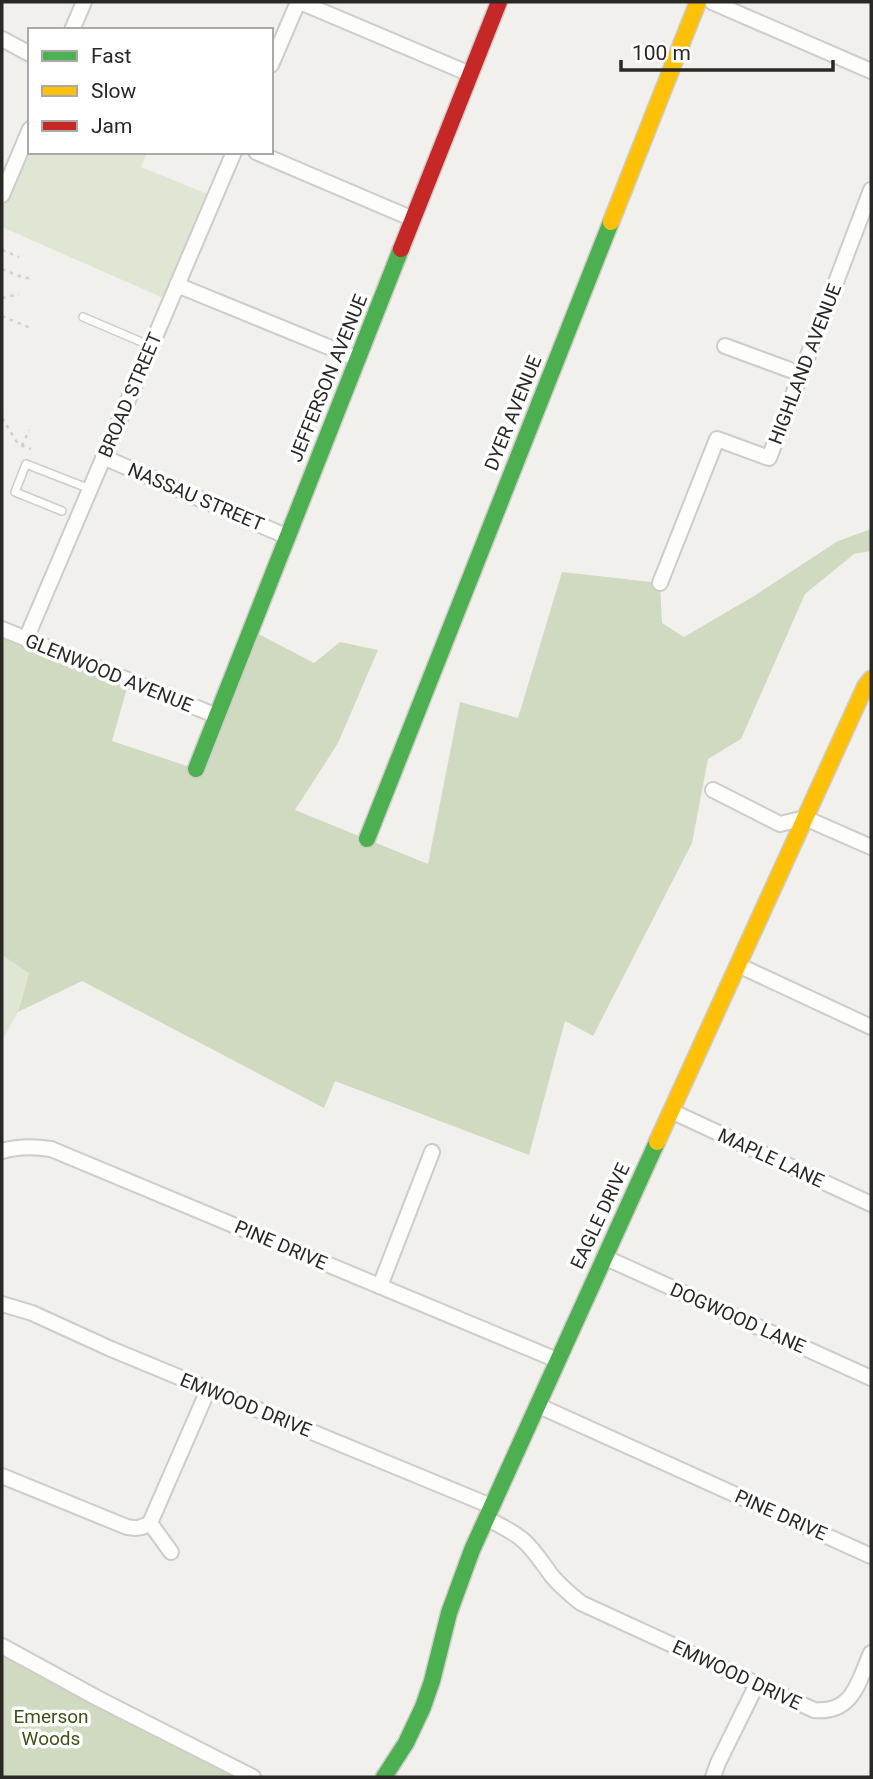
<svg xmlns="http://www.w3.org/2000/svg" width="873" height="1779" viewBox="0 0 873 1779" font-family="Roboto,sans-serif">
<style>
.green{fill:#dfe6d4}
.forest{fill:#d0dac1}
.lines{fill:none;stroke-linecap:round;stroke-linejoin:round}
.lane-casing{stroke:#ceccc9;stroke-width:10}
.street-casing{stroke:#ceccc9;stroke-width:18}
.fast-casing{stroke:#ceccc9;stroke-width:19}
.slow-casing{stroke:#ceccc9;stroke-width:19}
.jam-casing{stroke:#ceccc9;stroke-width:19}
.path{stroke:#d2d0ce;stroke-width:2.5;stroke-dasharray:3.5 5;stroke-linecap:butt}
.lane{stroke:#fdfdfc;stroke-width:7}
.street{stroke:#fdfdfc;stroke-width:14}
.fast{stroke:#4caf50;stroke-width:16}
.slow{stroke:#ffc107;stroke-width:16}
.jam{stroke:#c62828;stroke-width:16}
.labels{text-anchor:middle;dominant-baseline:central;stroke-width:7;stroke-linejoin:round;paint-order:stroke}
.street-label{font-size:19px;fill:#2a2825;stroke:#fff}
.park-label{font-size:19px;fill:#3c5215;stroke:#fff}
</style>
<rect width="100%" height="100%" fill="#f2f0ec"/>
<!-- green -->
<g class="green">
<path d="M30 129V152H147L141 167 215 197 170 301 2 227V195Z"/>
<path d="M2 955 29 972 18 1012 2 1040Z"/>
</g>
<!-- forest -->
<g class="forest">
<path d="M871 529V551L854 554 805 594 741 739 708 759 692 843 593 1036 565 1021 529 1155 335 1081 324 1108 82 981 18 1012 29 973 2 955V629L129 681 112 741 196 769 251 630 314 663 340 642 378 650 338 743 295 810 428 864 460 702 518 718 562 572 660 583 662 623 684 637 754 596 838 541Z"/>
<path d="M2 1645 249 1777H2Z"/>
</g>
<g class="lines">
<defs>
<g id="lane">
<path d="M83 317 151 346"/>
<path d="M62 511 15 492 26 464 90 489"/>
</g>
<g id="street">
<path d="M300 2 470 74"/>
<path d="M712 2 871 71"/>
<path d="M72 30 84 2"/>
<path d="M2 39 30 54"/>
<path d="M271 65 298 2"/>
<path d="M256 152 413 219"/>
<path d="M2 195 30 129"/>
<path d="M177 285 358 359"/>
<path d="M725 346 801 374"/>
<path d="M103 457 288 537"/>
<path d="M660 583 717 439 769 458 871 190"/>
<path d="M2 629 217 716"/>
<path d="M26 639 234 152"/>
<path d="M713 790 780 824 805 818 871 847"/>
<path d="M738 965 871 1027"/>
<path d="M671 1111 871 1204"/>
<path d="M2 1151C19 1146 33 1146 51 1149L557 1360"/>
<path d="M604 1257 871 1378"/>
<path d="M380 1286 432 1152"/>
<path d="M2 1304 32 1313 111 1349 491 1506"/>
<path d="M537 1405 871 1556"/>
<path d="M2 1476 127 1527C137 1529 142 1528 150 1523"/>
<path d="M486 1518C499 1525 513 1531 524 1541 535 1551 543 1564 552 1576 561 1587 571 1595 581 1603L814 1710C853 1714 858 1682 871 1653"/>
<path d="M150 1523 208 1390"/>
<path d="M150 1523 171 1552"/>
<path d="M2 1646 99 1699 253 1777"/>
<path d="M713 1777 718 1763 757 1684"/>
</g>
<g id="fast">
<path d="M196 769 401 249"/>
<path d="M367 839 611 222"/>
<path d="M384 1777 406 1743 423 1707 432 1681 449 1613 472 1550 657 1142"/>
</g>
<g id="slow">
<path d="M611 222 698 2"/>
<path d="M657 1142 865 687 871 679"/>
</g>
<path id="jam" d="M401 249 499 2"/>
</defs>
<!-- lane casing -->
<use href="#lane" class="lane-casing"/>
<!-- street casing -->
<use href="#street" class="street-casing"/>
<!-- fast casing -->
<use href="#fast" class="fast-casing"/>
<!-- slow casing -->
<use href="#slow" class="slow-casing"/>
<!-- jam casing -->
<use href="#jam" class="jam-casing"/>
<!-- path -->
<g class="path">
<path d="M2 250 19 257"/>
<path d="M2 269 24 278H31"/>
<path d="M2 298 19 294"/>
<path d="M2 316 33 329"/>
<path d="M2 409V410"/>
<path d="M2 418 18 444 31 449"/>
<path d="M22 446 29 430"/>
</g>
<!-- lane -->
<use href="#lane" class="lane"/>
<!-- street -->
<use href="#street" class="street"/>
<!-- fast -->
<use href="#fast" class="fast"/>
<!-- slow -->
<use href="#slow" class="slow"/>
<!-- jam -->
<use href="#jam" class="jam"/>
</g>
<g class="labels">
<!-- street labels -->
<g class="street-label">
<text transform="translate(805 364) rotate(-69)">HIGHLAND AVENUE</text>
<text transform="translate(328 378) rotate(-68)">JEFFERSON AVENUE</text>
<text transform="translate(130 395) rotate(-67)">BROAD STREET</text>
<text transform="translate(513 413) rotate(-68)">DYER AVENUE</text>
<text transform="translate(196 497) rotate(23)">NASSAU STREET</text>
<text transform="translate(109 673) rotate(22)">GLENWOOD AVENUE</text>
<text transform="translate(771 1158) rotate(25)">MAPLE LANE</text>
<text transform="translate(600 1216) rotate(-65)">EAGLE DRIVE</text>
<text transform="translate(281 1245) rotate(23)">PINE DRIVE</text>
<text transform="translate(738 1318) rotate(24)">DOGWOOD LANE</text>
<text transform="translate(246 1405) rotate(22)">EMWOOD DRIVE</text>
<text transform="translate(781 1515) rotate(24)">PINE DRIVE</text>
<text transform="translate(737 1675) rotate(25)">EMWOOD DRIVE</text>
</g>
<!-- park labels -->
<g class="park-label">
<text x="51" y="1716">Emerson<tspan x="51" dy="22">Woods</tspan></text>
</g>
</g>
<!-- border -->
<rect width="873" height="1779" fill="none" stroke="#2a2825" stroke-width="7"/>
<!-- legend -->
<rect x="28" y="28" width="245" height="126" fill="#ffffff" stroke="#aaa9a8" stroke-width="2"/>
<rect x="42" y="51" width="35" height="10" fill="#4caf50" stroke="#aaa9a8" stroke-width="2"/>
<text x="91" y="63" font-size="21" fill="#2a2825">Fast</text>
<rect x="42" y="86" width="35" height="10" fill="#ffc107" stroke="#aaa9a8" stroke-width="2"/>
<text x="91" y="98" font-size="21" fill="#2a2825">Slow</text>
<rect x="42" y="121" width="35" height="10" fill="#c62828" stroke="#aaa9a8" stroke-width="2"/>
<text x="91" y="133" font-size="21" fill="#2a2825">Jam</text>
<!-- scale -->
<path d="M621 60v10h212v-10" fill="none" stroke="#2a2825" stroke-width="3.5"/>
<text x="632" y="60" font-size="21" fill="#2a2825" stroke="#ffffff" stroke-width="5" paint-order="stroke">100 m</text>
</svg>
